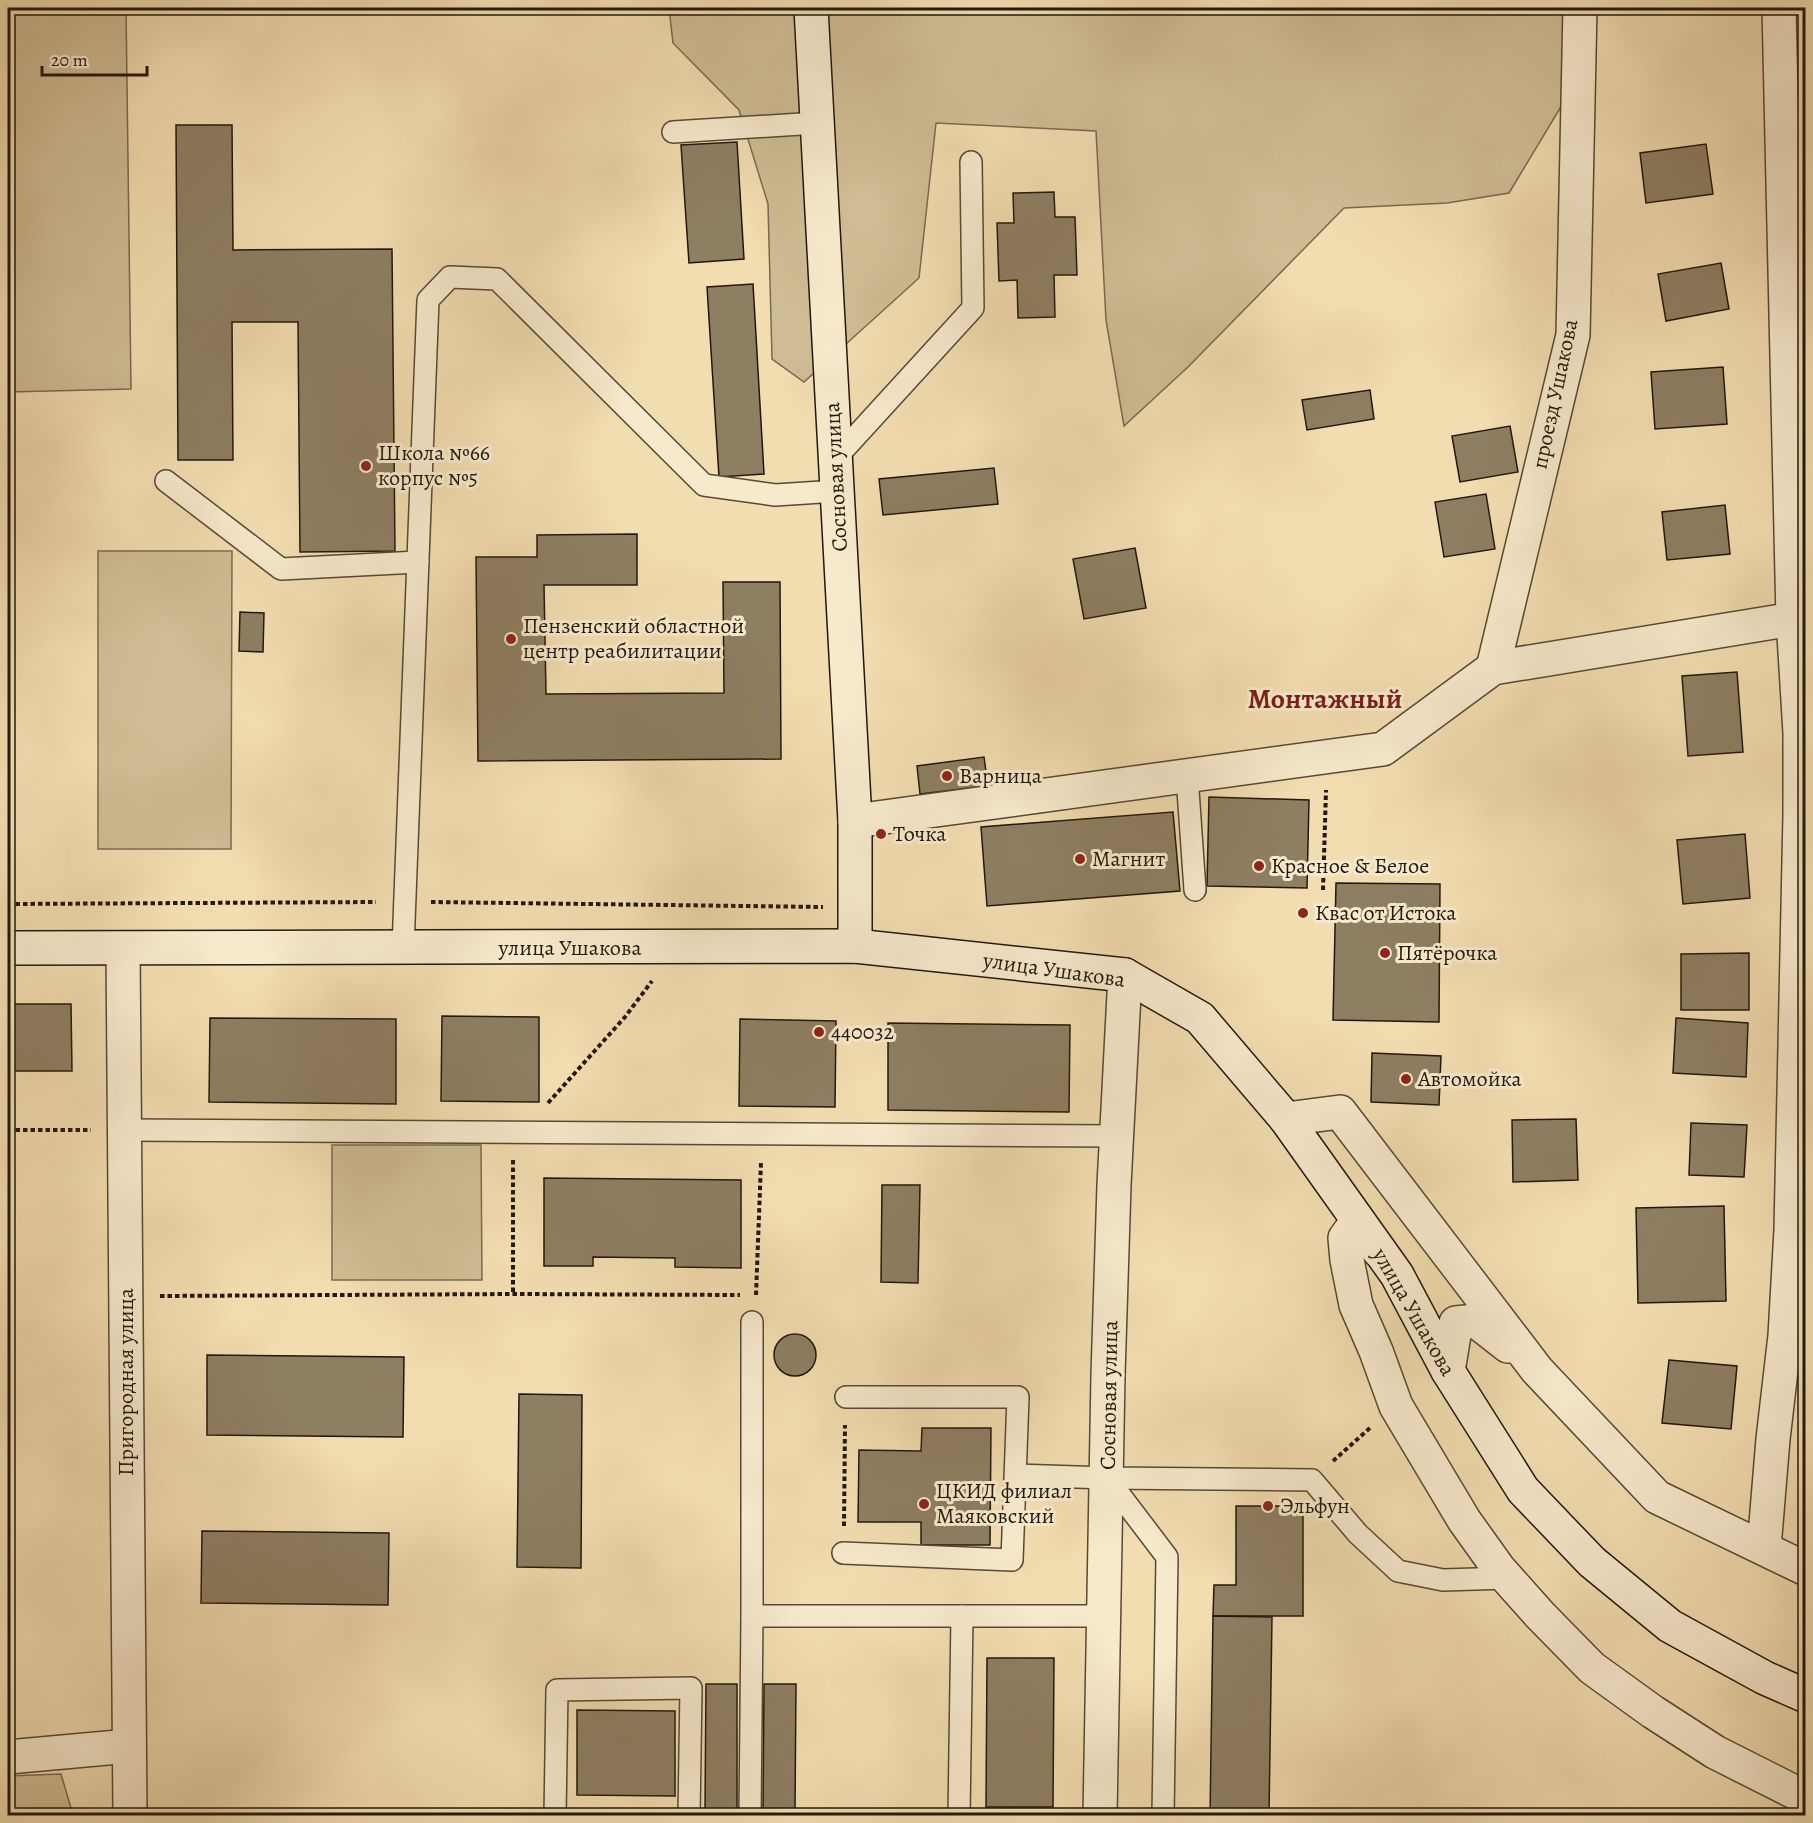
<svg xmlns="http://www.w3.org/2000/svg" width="1813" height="1823" viewBox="0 0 1813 1823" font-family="Alegreya,serif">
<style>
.green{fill:#cfbc94;stroke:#786a51;stroke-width:1.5}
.building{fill:#8e7e62;stroke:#22180e;stroke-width:1.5}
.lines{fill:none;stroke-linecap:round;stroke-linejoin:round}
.lane-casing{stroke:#564936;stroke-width:24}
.street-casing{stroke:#564936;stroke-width:36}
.secondary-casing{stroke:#22180e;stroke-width:36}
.path{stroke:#22180e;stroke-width:4;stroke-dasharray:4.5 3;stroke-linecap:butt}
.lane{stroke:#f7e9cc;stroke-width:21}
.street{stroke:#f7e9cc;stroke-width:33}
.secondary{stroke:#f7e9cc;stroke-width:33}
.poi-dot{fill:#8f2418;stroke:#f7e9cc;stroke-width:2}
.labels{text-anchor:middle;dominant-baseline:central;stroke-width:6;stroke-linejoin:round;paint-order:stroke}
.street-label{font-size:22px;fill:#22180e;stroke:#f7e9cc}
.poi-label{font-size:22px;fill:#22180e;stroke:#f7e9cc;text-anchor:start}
.district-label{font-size:28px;font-weight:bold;fill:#7a1f14;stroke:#f7e9cc}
</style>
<rect width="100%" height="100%" fill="#f2ddb0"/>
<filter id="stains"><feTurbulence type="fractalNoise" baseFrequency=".00333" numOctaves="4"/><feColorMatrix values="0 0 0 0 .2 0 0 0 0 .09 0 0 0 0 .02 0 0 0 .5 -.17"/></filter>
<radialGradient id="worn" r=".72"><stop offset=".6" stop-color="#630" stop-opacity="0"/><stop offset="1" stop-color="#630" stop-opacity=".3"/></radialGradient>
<!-- green -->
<g class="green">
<path d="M8 8H126L131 389 8 392Z"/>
<path d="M669 8H1568L1562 105 1509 193 1447 203 1344 208 1188 367 1124 426 1106 320 1096 131 936 123 919 278 804 382 772 359 768 204 739 110 673 43Z"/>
<path d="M98 551H232L231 849H98Z"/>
<path d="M332 1145H481L482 1280H332Z"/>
<path d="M61 1774 73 1815H8V1776Z"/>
</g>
<!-- building -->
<g class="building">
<path d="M176 125H232L233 250 392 249 395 551 300 552 298 322H232L233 460H178Z"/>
<path d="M737 142 744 259 689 263 681 145Z"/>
<path d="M1706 144 1713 194 1646 203 1640 153Z"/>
<path d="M1054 192 1055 217H1075L1077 275H1054L1055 317 1018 318 1017 280 999 281 997 223H1014L1013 193Z"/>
<path d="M1721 263 1729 309 1666 321 1658 274Z"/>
<path d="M753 284 764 474 719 477 707 287Z"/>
<path d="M1723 367 1727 424 1655 429 1651 372Z"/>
<path d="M1370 390 1374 419 1307 430 1302 400Z"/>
<path d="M1510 426 1518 472 1460 482 1452 436Z"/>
<path d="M994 468 998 504 883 515 879 479Z"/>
<path d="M1486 494 1495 549 1444 557 1435 502Z"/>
<path d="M1725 505 1730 554 1667 560 1662 512Z"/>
<path d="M637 534V585H544L546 694 724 693 723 582H780L781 759 478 761 476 557H537V535Z"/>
<path d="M1135 548 1146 608 1084 619 1073 559Z"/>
<path d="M240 612 264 613 263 652 239 651Z"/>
<path d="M1737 672 1743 752 1688 756 1682 676Z"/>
<path d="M984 757 988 786 920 794 917 766Z"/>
<path d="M1209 797 1309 800 1307 888 1207 886Z"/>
<path d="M1173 812 1180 891 987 906 981 827Z"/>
<path d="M1745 834 1750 898 1683 904 1677 840Z"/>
<path d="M1336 883 1440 884 1439 1022 1333 1020Z"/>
<path d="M1749 953V1010H1681V954Z"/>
<path d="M8 1004H71L72 1071H8Z"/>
<path d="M442 1016 539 1017V1102L441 1101Z"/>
<path d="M210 1018 396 1019V1104L209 1102Z"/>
<path d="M1676 1018 1748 1023 1746 1077 1673 1073Z"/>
<path d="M740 1019 836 1021 835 1107 739 1106Z"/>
<path d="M888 1023 1070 1025 1069 1112 888 1110Z"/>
<path d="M1372 1053 1441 1056 1439 1105 1371 1102Z"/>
<path d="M1576 1119 1578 1180 1513 1182 1512 1120Z"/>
<path d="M1691 1123 1747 1125 1744 1177 1689 1175Z"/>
<path d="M544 1178 741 1180V1268L675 1267V1258L593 1257V1266H544Z"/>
<path d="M882 1185H920L918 1283 881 1282Z"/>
<path d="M1724 1206 1726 1301 1638 1303 1636 1208Z"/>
<circle cx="795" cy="1355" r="21"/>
<path d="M207 1355 404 1357 403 1437 207 1435Z"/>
<path d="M1669 1360 1737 1366 1731 1429 1662 1423Z"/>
<path d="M519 1394 582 1395 581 1568 517 1567Z"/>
<path d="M922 1428H991L990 1545H921V1522H858L859 1450 921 1451Z"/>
<path d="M1236 1506H1303V1616H1213L1214 1585H1236Z"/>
<path d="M202 1531 389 1533 388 1605 201 1603Z"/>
<path d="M1213 1616 1272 1617 1269 1816H1210Z"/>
<path d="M987 1658H1054L1053 1807H986Z"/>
<path d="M706 1684H737V1811H705Z"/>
<path d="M764 1684H796L795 1811H763Z"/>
<path d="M577 1710 675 1711V1796L577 1795Z"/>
</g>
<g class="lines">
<defs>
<g id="lane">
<path d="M673 132 817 123"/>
<path d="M835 459 973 308 971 162"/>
<path d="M166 481 281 569 418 562"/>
<path d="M1187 776 1195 890"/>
<path d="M403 948 428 300 450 277 497 279 704 485 775 495 837 491"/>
<path d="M124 1130 1117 1136"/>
<path d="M1016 1475 1107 1478 1312 1480 1358 1534 1398 1571 1443 1580 1508 1578"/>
<path d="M1107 1478 1167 1557 1163 1816"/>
<path d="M843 1553 1012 1560 1018 1397H846"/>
<path d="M752 1616V1322"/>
<path d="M555 1816 557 1690 691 1688 689 1816"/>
<path d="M750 1816 752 1616H962"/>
<path d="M959 1816 962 1616H1105"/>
</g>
<g id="street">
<path d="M1493 668 1573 335 1580 8"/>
<path d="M855 821 1383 749 1493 668 1793 619"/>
<path d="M123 949 130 1816"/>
<path d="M1286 1119 1340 1112 1537 1370 1657 1497 1806 1569"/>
<path d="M1379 1251 1366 1235 1353 1227 1345 1238 1347 1260 1356 1305 1376 1351 1396 1406 1464 1520 1499 1569 1540 1615 1592 1668 1653 1712 1715 1752 1806 1798"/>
<path d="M1448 1371 1456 1323 1476 1321 1508 1346"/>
<path d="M1764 1548 1773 1439 1785 1336 1791 1230 1800 815V733L1793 619 1779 8"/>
<path d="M8 1757 129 1746"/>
<path d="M1100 1816 1108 1375 1114 1185 1125 975"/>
</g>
<g id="secondary">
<path d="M811 8 855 821V946"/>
<path d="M8 948 855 946 1125 975 1200 1018 1286 1119 1397 1275 1448 1371 1523 1490 1592 1562 1670 1626 1765 1678 1806 1696"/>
</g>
</defs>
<!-- lane casing -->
<use href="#lane" class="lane-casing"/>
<!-- street casing -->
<use href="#street" class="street-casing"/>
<!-- secondary casing -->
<use href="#secondary" class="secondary-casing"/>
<!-- path -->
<g class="path">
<path d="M1323 890 1326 790"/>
<path d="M431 902 823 907"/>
<path d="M8 904 376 902"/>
<path d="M548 1103 625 1017 652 981"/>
<path d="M8 1130H91"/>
<path d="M513 1160V1294"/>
<path d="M756 1295 761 1162"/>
<path d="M160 1296 513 1294 740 1295"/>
<path d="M1333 1461 1370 1428"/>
<path d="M844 1526 845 1425"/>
</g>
<!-- lane -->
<use href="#lane" class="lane"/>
<!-- street -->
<use href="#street" class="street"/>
<!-- secondary -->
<use href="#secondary" class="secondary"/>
</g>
<!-- markers -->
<g class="poi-dot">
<circle cx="366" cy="466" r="6"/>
<circle cx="511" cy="639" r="6"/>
<circle cx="947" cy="776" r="6"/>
<circle cx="881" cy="834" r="6"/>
<circle cx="1080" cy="859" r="6"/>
<circle cx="1259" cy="866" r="6"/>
<circle cx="1303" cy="913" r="6"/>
<circle cx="1385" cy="953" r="6"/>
<circle cx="819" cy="1032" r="6"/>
<circle cx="1406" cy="1079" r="6"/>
<circle cx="924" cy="1504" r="6"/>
<circle cx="1268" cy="1506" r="6"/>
</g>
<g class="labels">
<!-- street labels -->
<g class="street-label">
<text transform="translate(1555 394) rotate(-78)">проезд Ушакова</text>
<text transform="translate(836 477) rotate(-93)">Сосновая улица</text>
<text x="570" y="948">улица Ушакова</text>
<text transform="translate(1054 970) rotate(8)">улица Ушакова</text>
<text transform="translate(1414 1312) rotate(60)">улица Ушакова</text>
<text transform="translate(126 1382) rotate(-90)">Пригородная улица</text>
<text transform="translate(1109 1395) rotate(-89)">Сосновая улица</text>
</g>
<!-- poi labels -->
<g class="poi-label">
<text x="378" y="453">Школа №66<tspan x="378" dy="25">корпус №5</tspan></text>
<text x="523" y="626">Пензенский областной<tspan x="523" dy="25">центр реабилитации</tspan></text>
<text x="959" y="776">Варница</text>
<text x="893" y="834">Точка</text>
<text x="1092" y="859">Магнит</text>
<text x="1271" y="866">Красное &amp; Белое</text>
<text x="1315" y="913">Квас от Истока</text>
<text x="1397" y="953">Пятёрочка</text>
<text x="831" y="1032">440032</text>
<text x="1418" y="1079">Автомойка</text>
<text x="936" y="1491">ЦКИД филиал<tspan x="936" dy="25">Маяковский</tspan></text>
<text x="1280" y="1506">Эльфун</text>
</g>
<!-- district labels -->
<g class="district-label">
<text x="1325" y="699">Монтажный</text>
</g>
</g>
<!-- margin -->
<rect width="1813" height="1823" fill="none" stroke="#f2ddb0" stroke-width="30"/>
<rect x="9" y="9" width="1795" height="1805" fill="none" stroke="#22180e" stroke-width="3"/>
<rect x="15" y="15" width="1783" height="1793" fill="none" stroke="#22180e" stroke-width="1.5"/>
<!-- scale -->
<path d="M42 66v9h105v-9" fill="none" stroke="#22180e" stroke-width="3"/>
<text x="51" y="66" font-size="18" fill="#22180e" stroke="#f7e9cc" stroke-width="4.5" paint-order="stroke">20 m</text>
<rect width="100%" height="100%" filter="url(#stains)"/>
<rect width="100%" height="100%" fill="url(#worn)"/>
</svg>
